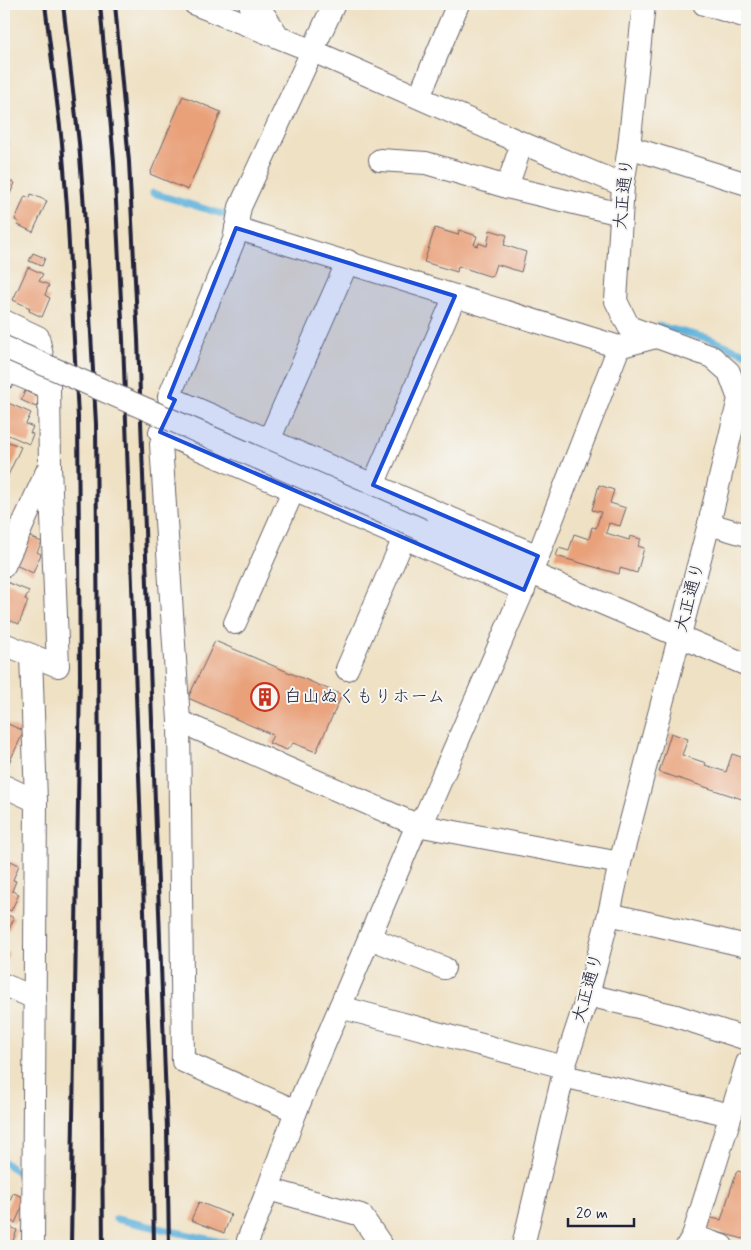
<svg xmlns="http://www.w3.org/2000/svg" width="751" height="1250" viewBox="0 0 751 1250" font-family="Mynerve,'Klee One',sans-serif">
<style>
.lines{fill:none;stroke-linecap:round;stroke-linejoin:round}
.stream{stroke:#61b2dc;stroke-width:7}
.building{fill:#e9a17a}
.minor-casing{stroke:#6a656b;stroke-width:24}
.minor{stroke:#fff;stroke-width:22}
.rail{stroke:#22223b;stroke-width:4}
.minor-bridge-casing{stroke:#6a656b;stroke-width:24;stroke-linecap:butt}
.minor-bridge{stroke:#fff;stroke-width:22}
.marked{fill:#1d4ed8;fill-opacity:0.2;stroke:#1d4ed8;stroke-width:4;stroke-linejoin:round}
.labels{text-anchor:middle;dominant-baseline:central;stroke-width:4;stroke-linejoin:round;paint-order:stroke}
.street-label{font-size:18px;fill:#22223b;stroke:#f6f6f2}
.poi-label{font-size:18px;fill:#22223b;stroke:#f6f6f2;text-anchor:start}
</style>
<rect width="100%" height="100%" fill="#f6f6f2"/>
<filter id="ink" filterUnits="userSpaceOnUse"><feTurbulence type="fractalNoise" baseFrequency=".02" numOctaves="2"/><feDisplacementMap in="SourceGraphic" scale="10" xChannelSelector="R" yChannelSelector="G"/><feConvolveMatrix kernelMatrix="1 2 1 2 8 2 1 2 1" color-interpolation-filters="sRGB"/></filter>
<filter id="wash" filterUnits="userSpaceOnUse"><feTurbulence type="fractalNoise" baseFrequency=".0096" numOctaves="4" result="noise"/><feDisplacementMap in="SourceGraphic" scale="20" xChannelSelector="R" yChannelSelector="G"/><feGaussianBlur stdDeviation="1.12" result="paint"/><feColorMatrix in="noise" values="0 0 0 0 0 0 0 0 0 0 0 0 0 0 0 0 0 1.4 0 .05"/><feComposite in="paint" operator="in"/></filter>
<g filter="url(#wash)">
<rect width="100%" height="100%" fill="#efe1c4"/>
<g class="lines">
<!-- stream -->
<g class="stream">
<path d="M4 143 5 144"/>
<path d="M153 193 235 218"/>
<path d="M658 326 707 338 747 354"/>
<path d="M4 1162 18 1172"/>
<path d="M116 1219 240 1246"/>
</g>
</g>
<g id="blocks">
<!-- building -->
<g class="building">
<path d="M183 96 221 112 188 190 150 174Z"/>
<path d="M4 178 15 183 9 196 4 194Z"/>
<path d="M31 194 47 201 33 232 18 225 19 222 15 220 25 196 30 198Z"/>
<path d="M435 228 458 235 459 230 477 236 474 245 478 246 479 243 487 246 490 230 507 235 504 245 526 252 521 272 496 264 492 277 458 266 457 272 424 262Z"/>
<path d="M33 253 45 258 42 266 29 261Z"/>
<path d="M28 267 43 274 39 281 49 285 45 295 50 298 42 317 29 311 30 308 13 300Z"/>
<path d="M25 391 40 398 36 407 21 400Z"/>
<path d="M6 402 31 413 26 424 33 427 30 433 33 434 29 444 4 433V407Z"/>
<path d="M4 440 21 447 5 482H4Z"/>
<path d="M599 485 614 490 610 503 626 508 620 526 609 523 606 533 629 540 630 536 641 539 638 546 644 548 637 573 620 568 619 574 556 556 559 548 569 551 574 534 589 539 592 527 596 528 601 512 592 510Z"/>
<path d="M23 534 42 542 37 552 41 554 33 573 11 563Z"/>
<path d="M4 581 29 591 25 599 28 601 19 624 4 618Z"/>
<path d="M215 641 342 695 316 752 293 743 287 750 269 743 273 735 188 698Z"/>
<path d="M8 724 24 731 7 767 4 766V732Z"/>
<path d="M671 733 688 739 682 755 706 763 705 765 726 772 732 754 747 759V783L742 799 659 772Z"/>
<path d="M11 861 19 865 13 880 16 881 12 891 19 894 11 911 4 908V876Z"/>
<path d="M4 913 14 918 4 941Z"/>
<path d="M4 951 9 953 4 966Z"/>
<path d="M738 1171 747 1174V1240L706 1229 707 1217 721 1220 736 1173Z"/>
<path d="M13 1193 26 1198 15 1223 4 1218V1214Z"/>
<path d="M199 1202 231 1215 224 1233 191 1220Z"/>
<path d="M4 1224 17 1230 11 1246 4 1245Z"/>
</g>
</g>
</g>
<g filter="url(#ink)">
<use href="#blocks" fill-opacity="0" stroke="#6a656b" stroke-width="1"/>
<g class="lines">
<defs>
<g id="minor">
<path d="M195 4 313 51 522 143 623 185"/>
<path d="M250 4 260 9 279 37"/>
<path d="M334 4 240 207 234 240 169 397 538 556"/>
<path d="M704 4 747 17"/>
<path d="M419 97 458 4"/>
<path d="M629 147 747 184"/>
<path d="M380 160 426 163 507 187 621 214"/>
<path d="M507 187 522 143"/>
<path d="M236 228 619 347"/>
<path d="M4 321 38 337 49 388 50 466 58 666 31 655"/>
<path d="M4 369 49 388"/>
<path d="M4 378 22 333"/>
<path d="M166 421 160 432 524 590"/>
<path d="M269 440 348 261"/>
<path d="M161 444 179 721 183 1061 296 1111"/>
<path d="M373 485 455 296"/>
<path d="M709 524 747 535"/>
<path d="M423 530 531 573 747 665"/>
<path d="M4 566 48 469"/>
<path d="M235 623 293 491"/>
<path d="M4 644 31 655 36 801 33 1246"/>
<path d="M347 669 404 538"/>
<path d="M179 721 417 825 620 863"/>
<path d="M4 786 36 801"/>
<path d="M609 914 747 946"/>
<path d="M370 938 444 968"/>
<path d="M4 985 35 998"/>
<path d="M588 995 676 1016 747 1039"/>
<path d="M340 1007 564 1067"/>
<path d="M563 1076 731 1115"/>
<path d="M268 1189 361 1215 382 1246"/>
<path d="M693 1236 722 1246"/>
<path d="M248 1240 268 1189 296 1111 417 825 427 812 538 556 619 347 656 337"/>
<path d="M523 1246 563 1076 564 1067 588 995 609 914 620 863 709 524 739 399 729 372 712 357 629 327 616 301 623 185 629 147 644 4"/>
<path d="M687 1246 693 1236 747 1063"/>
</g>
</defs>
<!-- minor casing -->
<use href="#minor" class="minor-casing"/>
<!-- minor -->
<use href="#minor" class="minor"/>
<!-- rail -->
<g class="rail">
<path d="M45 4 62 143 67 207 78 417 80 676 71 1246"/>
<path d="M63 4 79 143 84 208 96 424 103 1246"/>
<path d="M100 4 114 162 123 340 152 1129 154 1246"/>
<path d="M115 4 129 162 138 339 167 1129 169 1246"/>
</g>
<defs>
<path id="minor-bridge" d="M4 347 423 530"/>
</defs>
<!-- minor-bridge casing -->
<use href="#minor-bridge" class="minor-bridge-casing"/>
<!-- minor-bridge -->
<use href="#minor-bridge" class="minor-bridge"/>
</g>
</g>
<!-- marked area -->
<path class="marked" d="M236 228 455 296 373 485 538 556 524 590 160 432 175 400 169 397Z"/>
<!-- icons -->
<defs>
<symbol id="building-ring" viewBox="-11 -11 22 22"><circle r="9.5" fill="#f6f6f2" stroke="#c8321e" stroke-width="1.5"/><path d="M-4-6H4V6H1V3H-1V6H-4ZM-2.5-4.3h1.7v1.8h-1.7ZM.8-4.3h1.7v1.8H.8ZM-2.5-1h1.7V.8h-1.7ZM.8-1h1.7V.8H.8Z" fill="#c8321e"/></symbol>
</defs>
<g fill-rule="evenodd">
<use href="#building-ring" x="249" y="681" width="32" height="32"/>
</g>
<g class="labels">
<!-- street labels -->
<g class="street-label">
<text transform="translate(624 194) rotate(-84)">大正通り</text>
<text transform="translate(690 597) rotate(-75)">大正通り</text>
<text transform="translate(588 988) rotate(-74)">大正通り</text>
</g>
<!-- poi labels -->
<g class="poi-label">
<text x="284" y="697">白山ぬくもりホーム</text>
</g>
</g>
<!-- margin -->
<rect width="751" height="1250" fill="none" stroke="#f6f6f2" stroke-width="20"/>
<!-- scale -->
<path d="M568 1218v8h66v-8" fill="none" stroke="#22223b" stroke-width="2.5"/>
<text x="576" y="1218" font-size="15" fill="#22223b" stroke="#f6f6f2" stroke-width="4" paint-order="stroke">20 m</text>
</svg>
